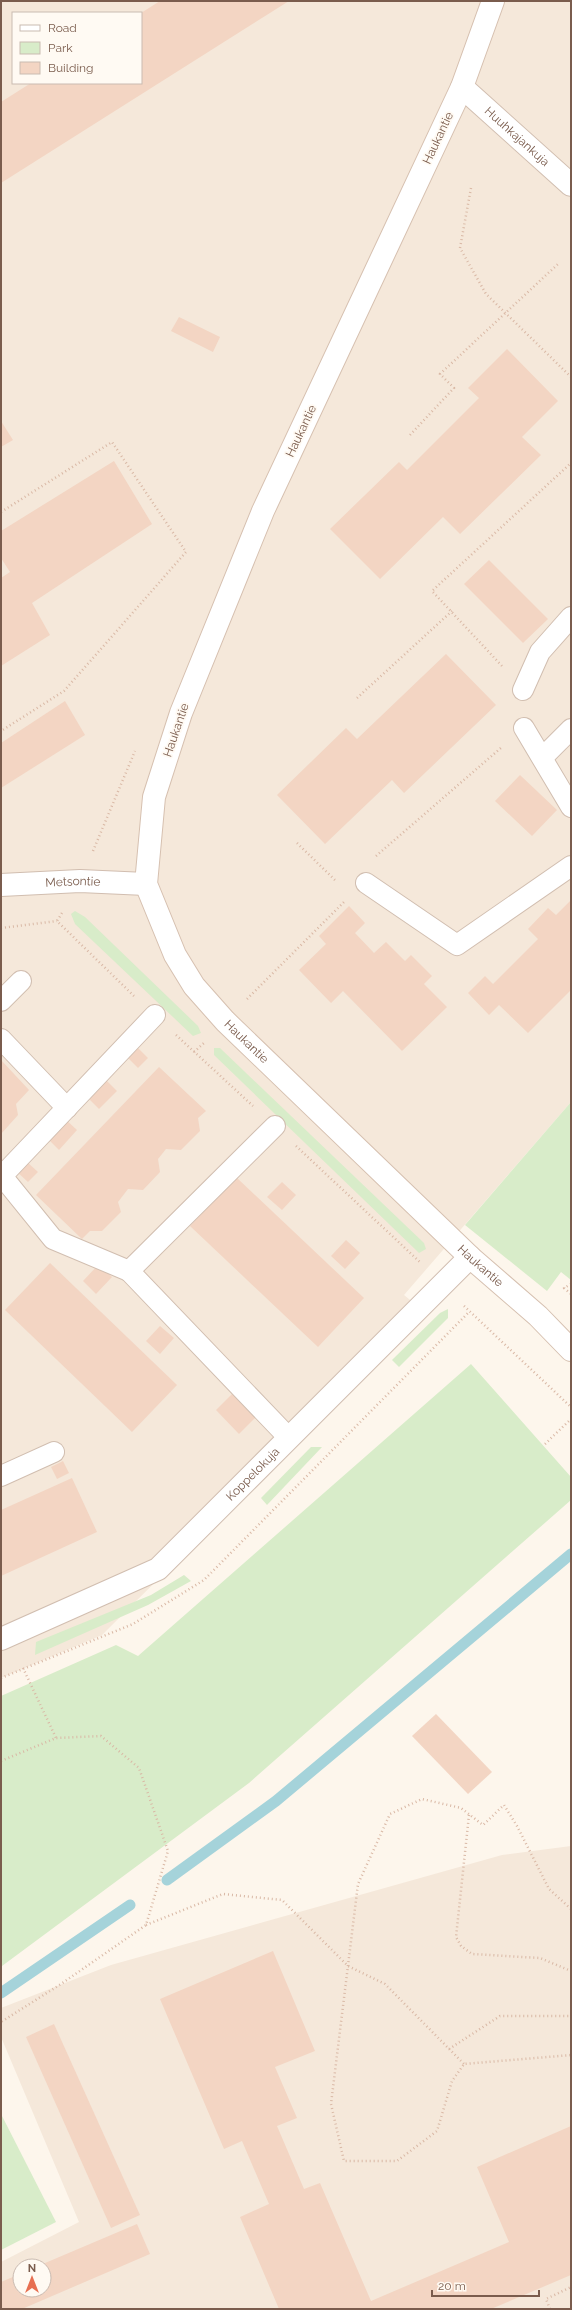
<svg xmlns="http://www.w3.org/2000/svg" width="572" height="2310" viewBox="0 0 572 2310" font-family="Raleway,sans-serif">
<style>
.residential{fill:#f5e8da;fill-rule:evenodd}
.green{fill:#d8ecc9}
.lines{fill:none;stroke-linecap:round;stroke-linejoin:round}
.stream{stroke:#a5d3da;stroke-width:11}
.building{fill:#f3d5c3}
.lane-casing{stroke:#d1beb0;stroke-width:22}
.street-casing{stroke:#d1beb0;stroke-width:24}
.secondary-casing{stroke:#d6c0b0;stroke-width:24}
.path{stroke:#d9b8a5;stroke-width:2.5;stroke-dasharray:1 3;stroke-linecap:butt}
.lane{stroke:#fff;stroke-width:20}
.street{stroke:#fff;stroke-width:22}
.secondary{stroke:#fff;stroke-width:22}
.labels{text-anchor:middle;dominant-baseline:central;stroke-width:3.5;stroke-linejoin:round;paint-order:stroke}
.street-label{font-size:12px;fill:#7a5c4d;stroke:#fffaf3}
</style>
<rect width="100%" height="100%" fill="#fdf6ec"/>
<!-- residential -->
<g class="residential">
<path d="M1 1H571V1102L404 1295 426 1313 102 1635 1 1678ZM13 13H141V83H13Z"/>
<path d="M571 1846V2309H1V2262L79 2222 1 2037V2008L111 1965 502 1855ZM20 2266H44V2290H20Z"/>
</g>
<!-- green -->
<g class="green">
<path d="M75 911 85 917 198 1026 201 1033 193 1036 75 924 71 914Z"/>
<path d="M214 1048H220L424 1243 426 1249 419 1253 214 1055Z"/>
<path d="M571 1102V1280L561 1272 547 1291 465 1225Z"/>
<path d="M448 1309V1318L399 1367 392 1360 440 1313Z"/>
<path d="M471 1364 571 1477V1500L249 1783 2 1966 1 1971V1696L116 1645 138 1656Z"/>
<path d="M311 1447H322L267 1505 261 1498Z"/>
<path d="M184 1575 191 1581 148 1605 35 1655 36 1642 151 1595Z"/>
<path d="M1 2114 56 2222 1 2250Z"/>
</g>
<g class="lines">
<!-- stream -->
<g class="stream">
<path d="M167 1880 276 1801 571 1554"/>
<path d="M1 1993 130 1905"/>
</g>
</g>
<!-- building -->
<g class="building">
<path d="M160 1H289L1 183V102L31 83H141V13Z"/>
<path d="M179 317 220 337 213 352 171 331Z"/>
<path d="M507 349 558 401 522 437 541 455 460 534 443 517 380 579 330 529 399 462 407 470 479 398 468 388Z"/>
<path d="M1 421 13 440 1 447Z"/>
<path d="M114 461 152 524 32 603 50 635 1 666V578L10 572 1 558V531Z"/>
<path d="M489 560 548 619 523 643 464 584Z"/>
<path d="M446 654 496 705 404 793 392 780 325 844 277 795 346 728 357 739Z"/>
<path d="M65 701 85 735 1 788V743Z"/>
<path d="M520 775 557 810 532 836 495 801Z"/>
<path d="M571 900V990L528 1033 499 1005 489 1015 468 993 485 976 493 984 538 939 528 929 548 908 556 915Z"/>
<path d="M349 906 365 923 355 933 374 953 386 942 405 961 411 955 432 976 424 984 447 1007 402 1051 343 991 331 1003 299 970 326 944 319 936Z"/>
<path d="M135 1045 148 1058 138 1068 125 1055Z"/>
<path d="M1 1060 29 1090 16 1104 18 1115 1 1134Z"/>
<path d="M159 1067 206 1111 198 1118 200 1131 181 1150 166 1149 158 1159 160 1172 143 1190 128 1189 118 1202 121 1212 102 1231H90L82 1239 36 1195Z"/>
<path d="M104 1078 117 1091 99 1109 86 1096Z"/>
<path d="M64 1118 77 1130 59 1150 46 1137Z"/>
<path d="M26 1161 38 1172 28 1182 16 1171Z"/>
<path d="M236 1177 364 1298 318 1347 190 1226Z"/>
<path d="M282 1182 296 1195 282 1210 267 1197Z"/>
<path d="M346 1240 360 1253 345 1269 331 1256Z"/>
<path d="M50 1263 177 1385 132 1432 5 1310Z"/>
<path d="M99 1264 112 1277 96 1294 83 1281Z"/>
<path d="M160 1326 174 1338 160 1354 146 1341Z"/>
<path d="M232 1394 255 1418 239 1434 216 1410Z"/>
<path d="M63 1461 69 1473 57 1479 51 1467Z"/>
<path d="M72 1478 97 1532 1 1576V1510Z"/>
<path d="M436 1714 492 1772 468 1794 412 1736Z"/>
<path d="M273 1951 315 2051 275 2067 297 2118 277 2126 304 2189 320 2183 371 2301 509 2242 477 2167 571 2126V2275L491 2309H279L240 2217 269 2204 242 2141 224 2149 160 1999Z"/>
<path d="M54 2024 140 2215 111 2228 26 2037Z"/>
<path d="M137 2224 150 2254 22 2309H1V2282L20 2274V2290H44V2266H38Z"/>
</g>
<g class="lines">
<defs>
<g id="lane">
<path d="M523 690 540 652 571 617"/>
<path d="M524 728 571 807"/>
<path d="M543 757 571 729"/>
<path d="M366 883 457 945 571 866"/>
<path d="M1 1001 21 981"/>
<path d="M1 1039 67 1108"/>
<path d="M275 1126 129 1271 289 1438"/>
<path d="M129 1271 53 1239 2 1176 155 1015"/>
<path d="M1 1476 54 1452"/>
</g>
<g id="street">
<path id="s1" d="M462 87 571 185"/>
<path id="s2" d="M1 885 80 881 146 884"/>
<path id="s3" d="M1 1639 158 1569 470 1257"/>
</g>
<g id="secondary">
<path id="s4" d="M493 1 462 87 263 511 181 713 154 797 146 884 175 955 194 986 225 1021 470 1257 538 1316 571 1350"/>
</g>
</defs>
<!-- lane casing -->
<use href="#lane" class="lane-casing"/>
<!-- street casing -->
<use href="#street" class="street-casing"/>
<!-- secondary casing -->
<use href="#secondary" class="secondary-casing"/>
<!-- path -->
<g class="path">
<path d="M471 188 460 248 486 294 571 377"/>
<path d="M410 435 454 388 440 374 558 264"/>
<path d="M1 512 112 442 186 552 64 691 1 731"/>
<path d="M502 666 432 591 571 463"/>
<path d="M357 698 452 611"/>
<path d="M297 843 337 882"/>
<path d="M93 851 135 751"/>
<path d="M376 856 502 747"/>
<path d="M62 913 57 921 134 996"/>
<path d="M1 928 57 921"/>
<path d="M247 999 345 901"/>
<path d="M176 1035 253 1106"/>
<path d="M194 1052 204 1043"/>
<path d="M296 1146 421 1263"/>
<path d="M571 1284 564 1288 571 1294"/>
<path d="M464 1306 571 1407"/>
<path d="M545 1444 571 1419"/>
<path d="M23 1668 56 1738"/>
<path d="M1 1678 133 1624 204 1580 469 1312"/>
<path d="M1 1761 56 1738 101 1736 139 1768 168 1851 146 1925 61 1984 1 2022"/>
<path d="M469 1815 456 1937 461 1946 472 1954 540 1958 571 1971"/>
<path d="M571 1909 549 1889 517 1826 504 1805 483 1825 461 1808 422 1799 390 1814 358 1884 331 2104 344 2161H397L437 2131 452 2081 464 2064 571 2055"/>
<path d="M146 1925 223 1894 282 1900 348 1966 385 1984 464 2064"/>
<path d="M449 2049 500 2016H571"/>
<path d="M550 2309 546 2299 571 2287"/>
</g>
<!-- lane -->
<use href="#lane" class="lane"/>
<!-- street -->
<use href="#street" class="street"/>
<!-- secondary -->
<use href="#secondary" class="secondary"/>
</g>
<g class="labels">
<!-- street labels -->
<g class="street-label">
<text stroke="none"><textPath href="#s1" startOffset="74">Huuhkajankuja</textPath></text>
<text transform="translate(438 138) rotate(-65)">Haukantie</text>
<text transform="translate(301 431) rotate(-65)">Haukantie</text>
<text transform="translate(176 730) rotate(-71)">Haukantie</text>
<text stroke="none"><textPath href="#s2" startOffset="72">Metsontie</textPath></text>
<text stroke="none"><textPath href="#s4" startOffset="1143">Haukantie</textPath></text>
<text stroke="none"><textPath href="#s4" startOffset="1467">Haukantie</textPath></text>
<text stroke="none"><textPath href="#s3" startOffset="306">Koppelokuja</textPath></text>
</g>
</g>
<!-- border -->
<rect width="572" height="2310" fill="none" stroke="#7a5c4d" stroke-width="4"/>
<!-- legend -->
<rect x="12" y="12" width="130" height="72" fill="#fffaf3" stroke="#cabbb1"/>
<rect x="20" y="25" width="20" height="6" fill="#ffffff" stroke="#cabbb1"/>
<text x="48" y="32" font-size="12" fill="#7a5c4d">Road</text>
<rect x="20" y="42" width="20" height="12" fill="#d8ecc9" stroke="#cabbb1"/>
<text x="48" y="52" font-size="12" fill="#7a5c4d">Park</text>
<rect x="20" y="62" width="20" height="12" fill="#f3d5c3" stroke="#cabbb1"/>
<text x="48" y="72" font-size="12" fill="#7a5c4d">Building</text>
<!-- north arrow -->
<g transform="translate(32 2278)"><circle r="19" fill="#fffaf3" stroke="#cabbb1"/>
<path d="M0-3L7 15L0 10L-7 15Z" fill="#e76f51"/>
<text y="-6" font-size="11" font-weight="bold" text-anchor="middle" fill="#7a5c4d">N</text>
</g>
<!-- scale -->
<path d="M432 2290v6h107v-6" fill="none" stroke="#7a5c4d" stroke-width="2"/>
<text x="438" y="2290" font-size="12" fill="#7a5c4d" stroke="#fffaf3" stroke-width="3" paint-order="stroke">20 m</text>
</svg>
